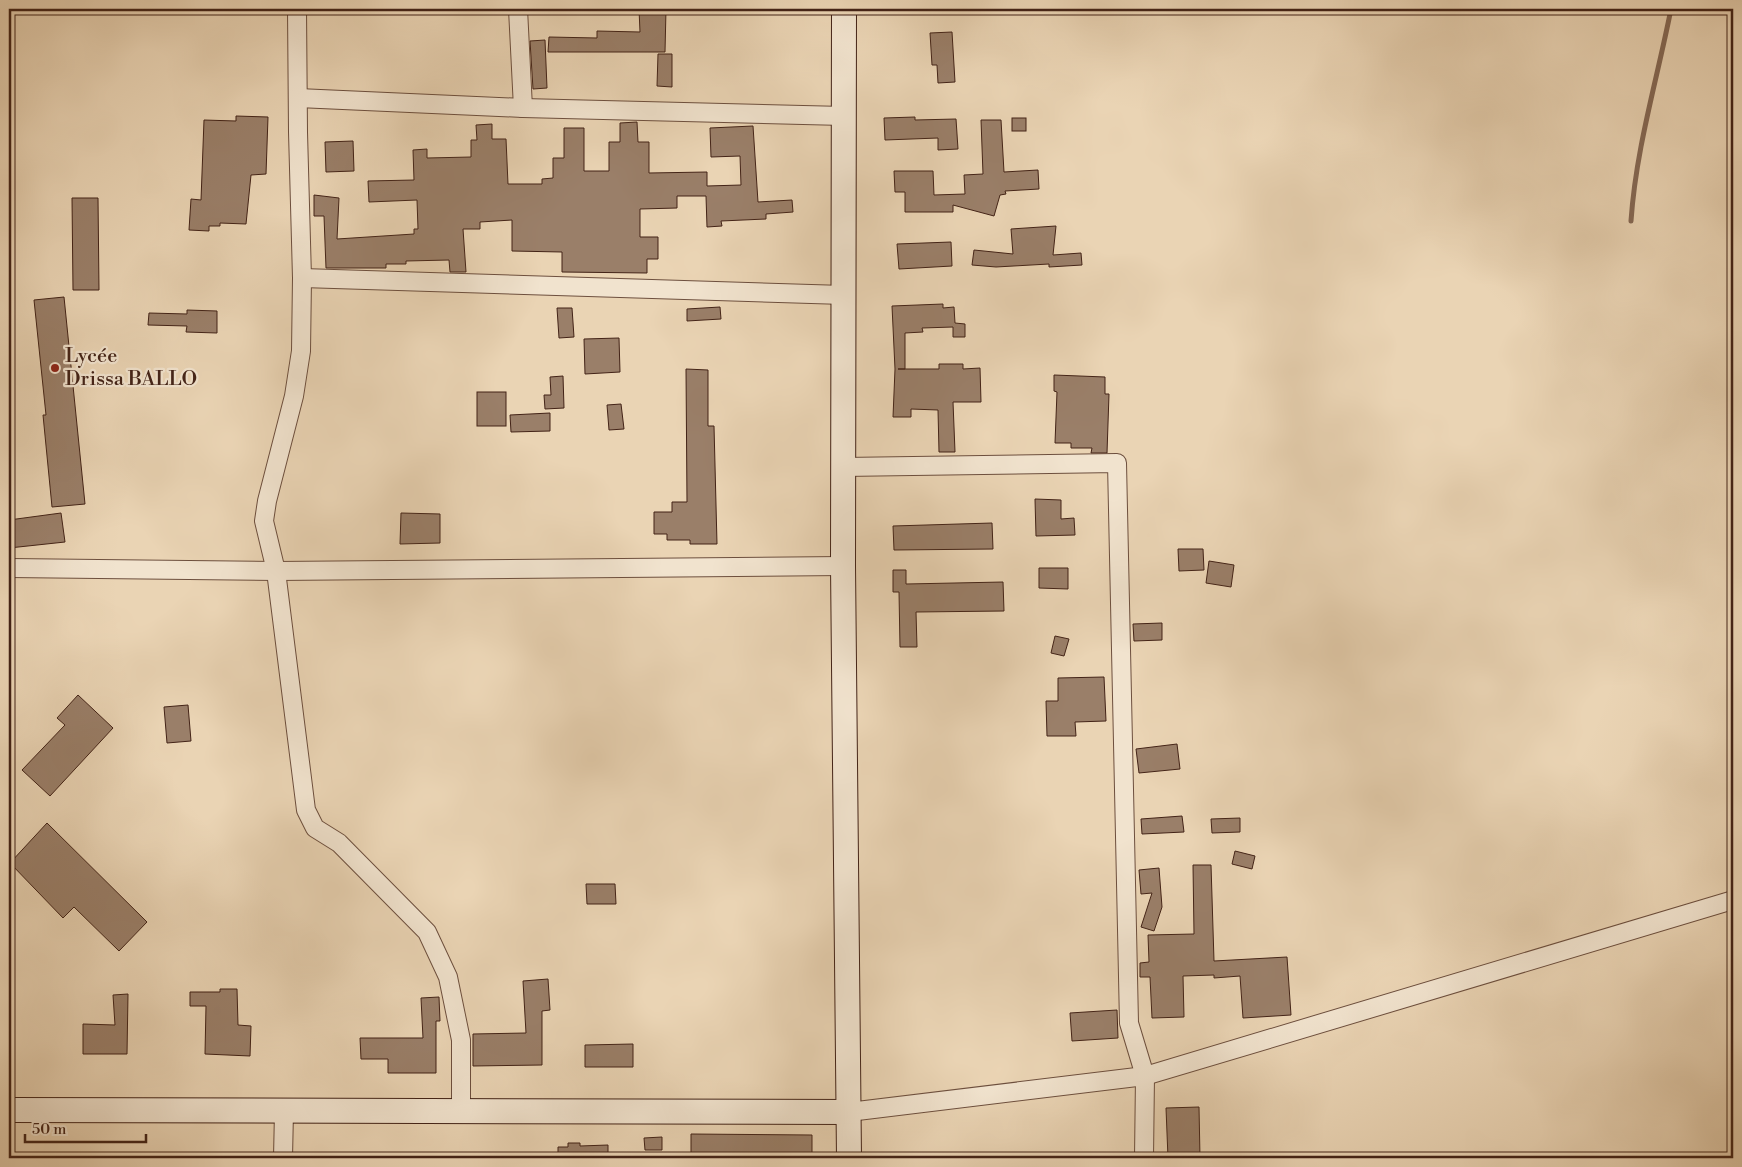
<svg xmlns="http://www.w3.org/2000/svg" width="1742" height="1167" viewBox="0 0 1742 1167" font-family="'Libre Bodoni',serif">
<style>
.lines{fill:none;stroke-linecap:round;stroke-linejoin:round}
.stream{stroke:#856955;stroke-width:5}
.building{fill:#9a7f69;stroke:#432317}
.street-casing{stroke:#6d4f3e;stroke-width:20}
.secondary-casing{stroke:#432317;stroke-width:26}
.street{stroke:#f1e3ce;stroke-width:18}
.secondary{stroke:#f1e3ce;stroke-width:24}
.poi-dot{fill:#8f2418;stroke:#f1e3ce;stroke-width:2}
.labels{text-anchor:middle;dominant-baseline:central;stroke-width:4.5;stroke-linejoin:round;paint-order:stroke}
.poi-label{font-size:20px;fill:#432317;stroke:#f1e3ce;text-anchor:start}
</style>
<rect width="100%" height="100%" fill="#ead4b4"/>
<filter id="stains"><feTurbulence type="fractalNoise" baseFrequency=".004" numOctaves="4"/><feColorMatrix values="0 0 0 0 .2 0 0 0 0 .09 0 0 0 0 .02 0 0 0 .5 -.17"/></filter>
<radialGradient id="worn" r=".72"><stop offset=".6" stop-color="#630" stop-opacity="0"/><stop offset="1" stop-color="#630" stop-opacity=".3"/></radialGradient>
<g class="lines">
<!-- stream -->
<path class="stream" d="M1631 221C1636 148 1657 80 1671 9"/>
</g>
<!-- building -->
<g class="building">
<path d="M639 9H666L665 52H548L549 37 597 38V31L640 32Z"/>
<path d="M952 32 955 82 938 83 937 65H932L930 33Z"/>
<path d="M545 40 547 88 533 89 530 41Z"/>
<path d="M658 54H672V87L657 86Z"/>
<path d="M236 116 268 117 266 174 251 175 246 224 220 223V226H209V231L189 230 191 199 201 200 204 120 236 121Z"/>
<path d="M915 117V120L956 119 958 149 938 150V138L885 140 884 118Z"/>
<rect x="1012" y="118" width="14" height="13"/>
<path d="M981 120H1001L1004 172 1038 170 1039 189 1005 191 1006 194 1000 195 994 216 953 205V212H905V192H895L894 171H933L934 195 965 194 964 175 983 174Z"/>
<path d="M637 122 638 142H649V173L707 172V186L741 185 740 156 711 157 710 128 753 126 758 202 792 200 793 212 766 214V219L721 221 722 226 707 227 706 196H677V208L640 209V237H658V259H647V273L562 272V252L512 251V220L480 222V229H463L466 272H450L449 260 406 261V264H386V268H326L324 216H314V195L339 198 337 239 414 234V229H418L417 200 369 202 368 181 414 180 413 150 427 149V158L471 157V140H477L476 125 492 124V139H506L508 184H542V179L553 178V158H564V128H584V171H609V142H620V123Z"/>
<path d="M353 141 354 171 326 172 325 142Z"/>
<path d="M72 198H98L99 290H73Z"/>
<path d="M1056 226 1053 255 1081 253 1082 265 1049 267V264L996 267 972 265 974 250 1013 254 1011 229Z"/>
<path d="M951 242 952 266 899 269 897 244Z"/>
<path d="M64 297 85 504 52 507 43 415H46L34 300Z"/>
<path d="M943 304V308L954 307 955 323 965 324V337H953V327L922 328 923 332 905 333V369H898H939V364H963V369L980 368 981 402H953L955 452H939L938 410 911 409V417H893L895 369 892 306Z"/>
<path d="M720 307 721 319 687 321V309Z"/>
<path d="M557 308H572L574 337 559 338Z"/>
<path d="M187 310 217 311V333L186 332 187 326 148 325 149 313 187 314Z"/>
<path d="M619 338 620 372 585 374 584 339Z"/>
<path d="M686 369 708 370V426H714L717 544H690V540H667V534H654V512H672V502H687Z"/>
<path d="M1054 375 1105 377V394H1109L1107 453H1091L1092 448H1071V443H1055L1057 392 1054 391Z"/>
<path d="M563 376 564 408 545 409 544 395H551L550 377Z"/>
<rect x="477" y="392" width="29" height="34"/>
<path d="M621 404 624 429 609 430 607 405Z"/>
<path d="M550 413V431L511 432 510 415Z"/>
<path d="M1035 499 1061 500V519L1074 518 1075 535 1036 536Z"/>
<path d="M61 513 65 542 9 548V520Z"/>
<path d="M401 513 440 514V543L400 544Z"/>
<path d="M992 523 993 549 894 550 893 526Z"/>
<path d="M1178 549H1203L1204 570 1179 571Z"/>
<path d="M1209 561 1234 565 1231 587 1206 583Z"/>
<path d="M1039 568H1068V589L1039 588Z"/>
<path d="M893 570H906V584L1003 582 1004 611 916 612 917 647H900L899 592H893Z"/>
<path d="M1162 623V640L1134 641 1133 624Z"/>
<path d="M1055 636 1069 639 1064 656 1051 653Z"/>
<path d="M1104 677 1106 721 1075 722 1076 736H1047L1046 701H1058V678Z"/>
<path d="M78 695 113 728 50 796 22 770 65 725 57 718Z"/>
<path d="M188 705 191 741 167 743 164 707Z"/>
<path d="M1177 744 1180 769 1139 773 1136 749Z"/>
<path d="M1182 816 1184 832 1142 834 1141 819Z"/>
<path d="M1240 818V832L1212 833 1211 819Z"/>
<path d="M47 823 147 922 119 951 74 907 63 918 10 863Z"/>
<path d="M1235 851 1255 856 1252 869 1232 864Z"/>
<path d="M1193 865H1211L1214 961 1287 957 1291 1015 1243 1018 1240 976 1214 978V975L1183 976 1184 1017 1152 1018 1150 977H1140V963L1149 962 1148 935 1194 934Z"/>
<path d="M1159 868 1162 907 1154 931 1141 927 1152 893 1141 894 1139 870Z"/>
<path d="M586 884H615L616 904H587Z"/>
<path d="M548 979 550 1010 542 1011V1065L473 1066V1034L526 1033 523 981Z"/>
<path d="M220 989H237L238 1025 251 1026 250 1056 205 1054 206 1006H190V992H220Z"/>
<path d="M128 994 127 1054H83V1024L115 1025 113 995Z"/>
<path d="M439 997 440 1021H436V1073H388V1059H361L360 1038H423L421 998Z"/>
<path d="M1117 1010 1118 1038 1072 1041 1070 1013Z"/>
<path d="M633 1044V1067H585V1045Z"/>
<path d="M1199 1107 1200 1158H1168L1166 1108Z"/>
<path d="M691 1134 812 1135V1158H691Z"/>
<path d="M662 1137V1150H645L644 1138Z"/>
<path d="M568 1143H580V1146L608 1145V1158H558V1147H568Z"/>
</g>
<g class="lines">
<defs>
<g id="street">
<path d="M297 9 298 132 302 278 301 351 294 396 267 501 264 521 276 571 306 810 315 828 339 843 427 932 448 977 461 1040V1111"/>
<path d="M518 9 523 108"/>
<path d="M298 98 523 108 844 116"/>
<path d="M302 278 844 295"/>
<path d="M843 467 1117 463 1129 1023 1145 1076 1144 1158"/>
<path d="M9 568 276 571 843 566"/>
<path d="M849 1112 1145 1076 1733 900"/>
<path d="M283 1158 284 1111"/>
</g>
<g id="secondary">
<path d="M844 9 843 566 849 1158"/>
<path d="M9 1110 849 1112"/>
</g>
</defs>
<!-- street casing -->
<use href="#street" class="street-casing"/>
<!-- secondary casing -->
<use href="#secondary" class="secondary-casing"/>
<!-- street -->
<use href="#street" class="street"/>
<!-- secondary -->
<use href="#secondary" class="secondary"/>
</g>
<!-- markers -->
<circle class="poi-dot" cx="55" cy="368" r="5"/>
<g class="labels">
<!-- poi labels -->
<g class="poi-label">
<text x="65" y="356">Lycée<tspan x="65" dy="23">Drissa BALLO</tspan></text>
</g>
</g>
<!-- margin -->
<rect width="1742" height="1167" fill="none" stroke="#ead4b4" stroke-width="30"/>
<rect x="10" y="10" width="1722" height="1147" fill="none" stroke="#432317" stroke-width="2.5"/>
<rect x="15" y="15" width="1712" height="1137" fill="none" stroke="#432317"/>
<!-- scale -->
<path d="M25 1134v8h121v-8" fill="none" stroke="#432317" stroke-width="2.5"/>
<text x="32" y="1134" font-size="15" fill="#432317" stroke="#f1e3ce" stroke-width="4" paint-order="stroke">50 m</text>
<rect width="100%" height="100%" filter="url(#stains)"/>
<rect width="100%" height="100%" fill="url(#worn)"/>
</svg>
